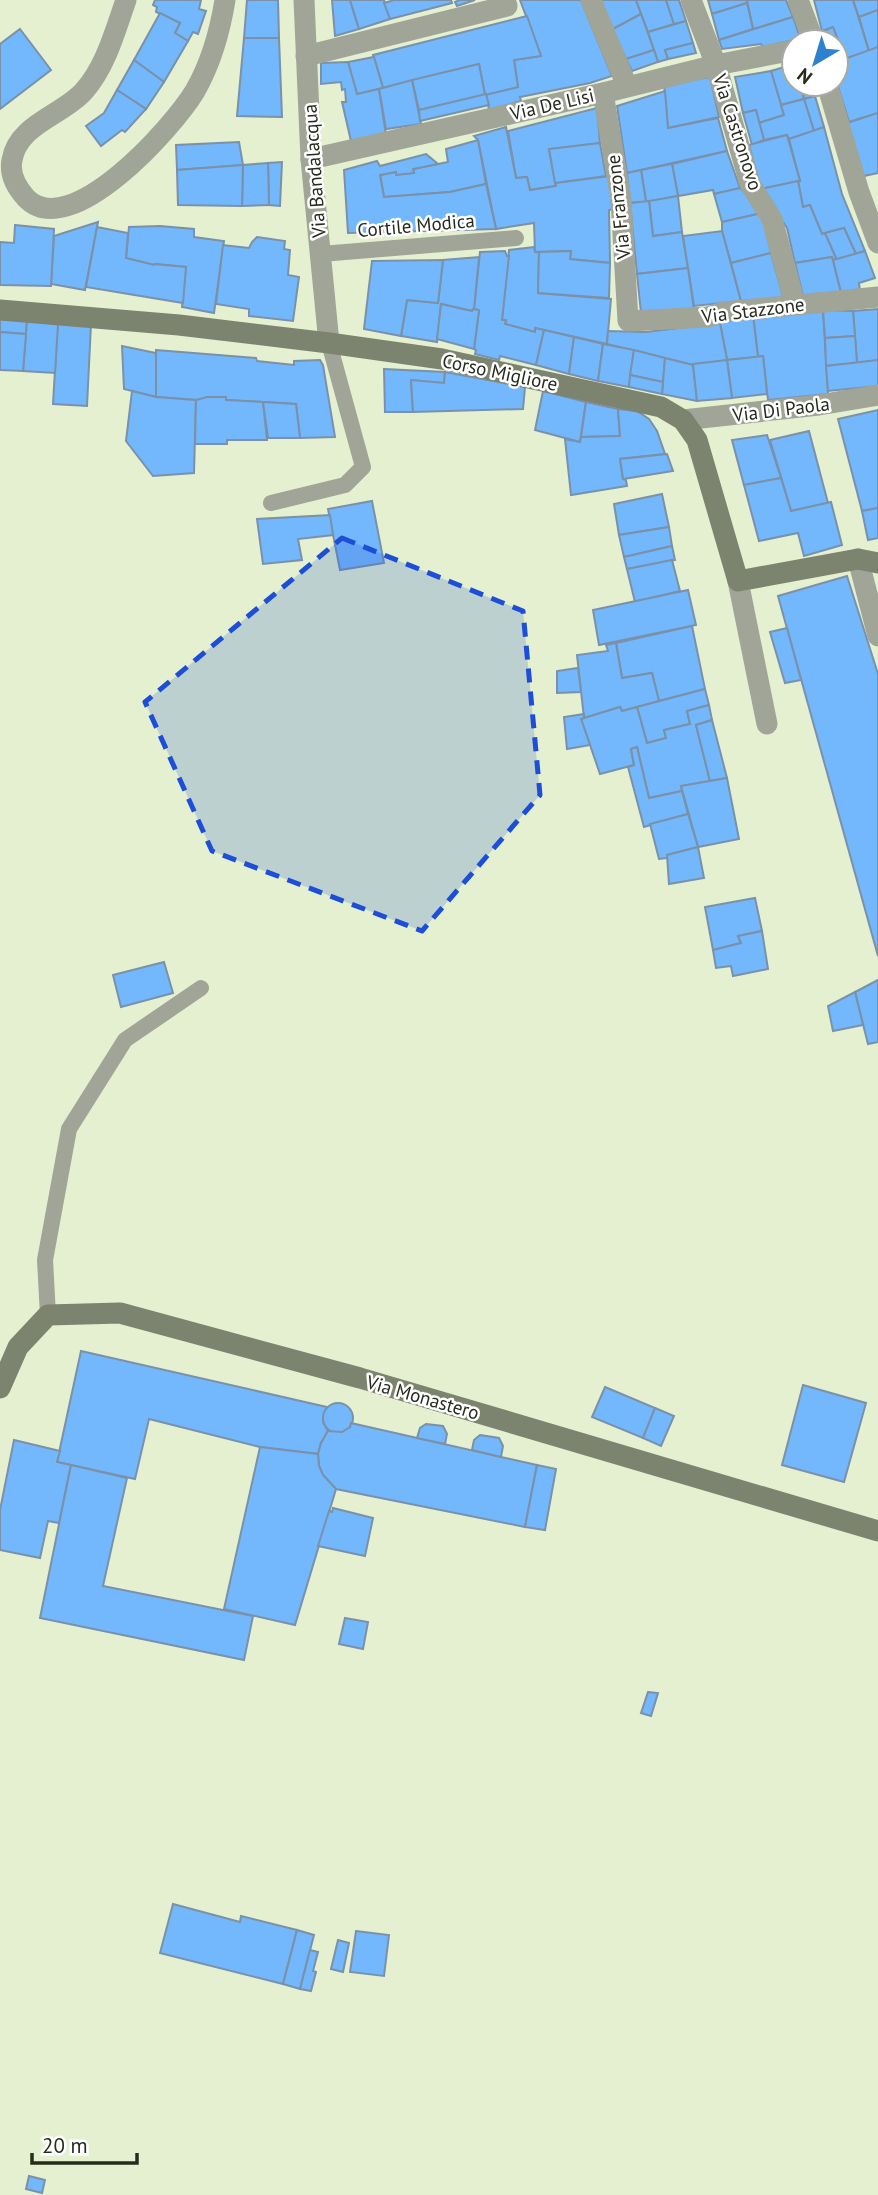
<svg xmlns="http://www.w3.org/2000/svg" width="878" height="2195" viewBox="0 0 878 2195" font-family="'PT Sans',sans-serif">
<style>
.building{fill:#73b8fc;stroke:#7a91a9;stroke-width:2}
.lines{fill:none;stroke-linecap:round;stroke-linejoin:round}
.lane{stroke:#a0a597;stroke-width:16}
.street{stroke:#a0a597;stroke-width:21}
.secondary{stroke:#7c836f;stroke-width:21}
.marked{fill:#1d4ed8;fill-opacity:0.2;stroke:#1d4ed8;stroke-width:5;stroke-dasharray:14 9;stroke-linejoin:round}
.labels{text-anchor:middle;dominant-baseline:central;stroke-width:5;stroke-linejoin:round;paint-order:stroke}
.street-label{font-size:19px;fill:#262b1e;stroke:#fff}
</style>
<rect width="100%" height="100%" fill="#e4f0cf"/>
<!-- building -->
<g class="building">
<path d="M155 0H201L199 9 206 11 198 34 193 32 188 41 175 33 180 23 156 12 157 7 153 5Z"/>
<path d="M247 0H278L279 38H244Z"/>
<path d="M332 0H350L359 29 335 36Z"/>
<path d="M350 0H384L390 19 359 29Z"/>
<path d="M394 0H451L452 3 390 19 384 3Z"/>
<path d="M459 0H475L457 6 455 2Z"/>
<path d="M520 0H581L612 76 590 83 520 97 521 101 489 110 486 94 518 87 514 60 541 56Z"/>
<path d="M598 0H636L641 14 611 30Z"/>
<path d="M636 0H666L674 24 648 32Z"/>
<path d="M666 0H679L686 21 674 24Z"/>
<path d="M708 0H747V3L712 14Z"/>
<path d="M747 0H786L793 17 753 29Z"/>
<path d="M814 0H853L869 51 845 59 833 27 822 31Z"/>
<path d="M853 0H878V10L859 17Z"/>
<path d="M747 3 753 29 719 40 712 14Z"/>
<path d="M878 10V47L869 51 859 17Z"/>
<path d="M160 13 180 23 175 33 188 41 164 82 134 60Z"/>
<path d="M641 14 654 50 626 59 611 30Z"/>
<path d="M527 16 541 56 514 60 518 87 485 95 479 64 383 88 373 55Z"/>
<path d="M793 17 799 35 798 39 763 47 761 44 722 49 719 40Z"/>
<path d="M686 21 693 43 665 50 668 59 658 62 648 32Z"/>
<path d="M833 27 845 59 836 62V42H827L824 31Z"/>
<path d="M20 29 51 70 0 109V44Z"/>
<path d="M244 38H279L282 117 237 116Z"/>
<path d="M693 43 696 53 668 59 665 50Z"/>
<path d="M878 47V113L849 122 836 80V62Z"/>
<path d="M654 50 658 62 632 71 626 59Z"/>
<path d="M374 57 383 88 357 94 348 62Z"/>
<path d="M134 60 164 82 146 109 117 90Z"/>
<path d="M348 62 357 94 379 89 386 135 351 141 342 102H346L345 89 342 90 341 82 321 84V63Z"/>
<path d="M479 64 485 95 419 110 412 80Z"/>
<path d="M794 64V84H801L804 99 781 105 771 71Z"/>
<path d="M771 71 784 115 759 123 756 110 743 113 735 77Z"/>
<path d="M710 77 719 117 668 128 664 85Z"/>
<path d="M412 80 421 124 386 129 379 89Z"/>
<path d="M801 84H812L815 96 804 99Z"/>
<path d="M117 90 146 109 125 132 122 130 101 146 86 126 104 113Z"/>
<path d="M665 91 668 128 718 118 727 151 627 173 617 106Z"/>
<path d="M486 94 489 105 420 121 419 110Z"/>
<path d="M815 96 824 127 814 131 804 99Z"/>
<path d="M804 99 814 131 789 139 787 135 764 140 759 123 784 115 781 105Z"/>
<path d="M597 108 600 143 549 149 556 186 530 190 527 177 516 178 508 131Z"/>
<path d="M756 110 764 140 752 145 743 113Z"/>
<path d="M878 113V173L864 176 847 123Z"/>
<path d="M506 127 516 178 527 177 530 190 556 186 555 183 610 176 615 209 609 210 610 263 570 259 571 251 535 252 534 223 496 229 478 140 474 136Z"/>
<path d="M824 127 842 194 865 251 856 254 844 228 822 234 810 205 803 207 798 181H800L789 139Z"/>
<path d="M787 135 800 181 761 189 749 145Z"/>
<path d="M478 140 486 184 450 192 384 197 380 175 396 172V175L414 173 413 169 448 162 446 149Z"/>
<path d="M239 142 243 165 177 170 176 145Z"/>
<path d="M600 143 606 176 555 183 549 149Z"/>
<path d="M727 151 740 188 714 194 713 190 678 196 672 164Z"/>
<path d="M426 154 438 164 413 169 414 173 396 175V172L380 175 384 197 450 192 486 184 496 229 348 233 344 170 377 161 380 166Z"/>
<path d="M282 162 280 206 269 205 268 163Z"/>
<path d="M268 163 269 205 242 206 243 165Z"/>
<path d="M672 164 678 196 646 202 641 170Z"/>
<path d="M243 165 242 206 178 205 177 170Z"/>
<path d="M641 170 646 202 630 203 627 173Z"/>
<path d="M798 181 803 207 810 205 822 234 825 233 837 260H833L832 257 795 263 787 228 761 189Z"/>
<path d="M740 188 760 208 762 213 722 222 714 194Z"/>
<path d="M678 196 682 232 653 236 649 201Z"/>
<path d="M649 201 653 236 682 232 688 268 637 274 630 203Z"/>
<path d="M762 213 771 253 731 263 722 231V222Z"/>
<path d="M98 222 85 290 51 284 54 236Z"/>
<path d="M15 225 54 229 51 286 0 285V242L14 243Z"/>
<path d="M160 226 194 229V237L224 241 214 313 182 307 186 267 155 264 154 265 126 258 129 227Z"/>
<path d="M97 227 128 233 126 258 154 265 155 264 186 267 183 303 86 287Z"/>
<path d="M844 228 856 254 837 260 825 233Z"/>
<path d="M722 231 741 301 694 306 683 236Z"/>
<path d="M257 237 285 241 284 249 290 250 288 275 299 277 293 321 249 316V309L216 304 223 245 249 248 252 242Z"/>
<path d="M534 247 535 252H539L538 293 611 299 607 344 535 328V332L505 324 506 320H502L509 250Z"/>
<path d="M505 251 507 256H509L502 320H506L505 324 535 332V328L544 330 536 365 500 356 499 360 475 354 476 350 474 349 479 310 474 309 480 252Z"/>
<path d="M571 251 570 259 610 263 609 298 538 293 539 252Z"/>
<path d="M865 251 875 278 859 283 860 291 841 293 833 260Z"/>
<path d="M771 253 784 300 741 301 731 263Z"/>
<path d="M479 257 474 309 472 311 441 304 437 342 401 336 407 300 438 303 443 260Z"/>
<path d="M832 257 841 293 803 296 795 263Z"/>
<path d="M443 260 438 303 407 300 401 336 364 329 372 261Z"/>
<path d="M688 268 694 310 641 313 637 274Z"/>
<path d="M441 304 472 311 473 309 479 310 474 349 437 339Z"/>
<path d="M878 309V360L857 363 853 311Z"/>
<path d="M823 310 828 394 768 400 763 356 758 357 753 315Z"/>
<path d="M823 310 853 311 855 336 825 338Z"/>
<path d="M753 315 758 357 727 360 720 323Z"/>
<path d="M0 318 27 321 26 334 0 332Z"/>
<path d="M58 319 91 324 87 406 53 404Z"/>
<path d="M27 321 58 324 55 373 23 371Z"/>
<path d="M720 323 727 360 693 365 607 344 608 331 646 332Z"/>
<path d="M544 330 574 337 569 374 536 365Z"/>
<path d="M0 332 26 334 23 371 0 370Z"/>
<path d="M855 336 857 363 826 366 825 338Z"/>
<path d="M574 337 603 344 598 381 569 374Z"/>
<path d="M603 344 634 350 629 387 598 381Z"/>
<path d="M122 346 156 353V397L124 389Z"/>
<path d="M156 350 256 358 257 361 294 365V361L320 360 323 365 335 437 300 438 296 404 226 400V397L196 400 156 397Z"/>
<path d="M634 350 665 358 663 382 630 375Z"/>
<path d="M763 356 767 394 732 398 727 360Z"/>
<path d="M665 358 693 365 697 401 662 394Z"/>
<path d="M727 360 732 398 697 401 693 364Z"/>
<path d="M878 360V386L828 391 826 366Z"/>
<path d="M384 369 445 372 444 383 411 380 413 412H385Z"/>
<path d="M445 372 525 387 523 409 413 412 411 380 444 383Z"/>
<path d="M630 375 663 382 662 394 629 387Z"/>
<path d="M132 391 156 397 196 400 194 473 153 476 126 441Z"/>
<path d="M543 391 586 402 580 442 535 430Z"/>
<path d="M207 397H226V400L263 402 267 440H227V444H195L196 400Z"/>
<path d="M263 402 296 404 300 438H268Z"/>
<path d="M586 402 618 409 620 436 581 437Z"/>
<path d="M618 409 637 411 649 419 657 431 665 454 620 459 623 479 626 480 627 486 571 495 565 439 580 442 581 437 620 436Z"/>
<path d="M878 410V508L862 511 838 419Z"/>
<path d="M809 431 828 503 791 511 770 440Z"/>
<path d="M767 435 781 478 744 485 732 440Z"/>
<path d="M667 454 673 471 623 479 620 459Z"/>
<path d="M781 478 791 511 831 502 842 545 804 556 798 533 759 541 744 485Z"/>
<path d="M662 494 669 527 619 535 614 504Z"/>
<path d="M372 501 384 563 340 570 328 509Z"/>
<path d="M878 508V538L868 540 862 511Z"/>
<path d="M330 515 333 535 298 539 302 560 263 564 257 519Z"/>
<path d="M669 527 672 546 624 557 619 535Z"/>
<path d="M672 546 675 560 627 569 624 557Z"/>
<path d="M672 560 680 591 635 602 627 569Z"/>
<path d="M847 576 878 674V956L778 596Z"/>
<path d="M688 590 696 625 599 645 593 610Z"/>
<path d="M692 626 705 689 659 701 652 673 622 678 616 643Z"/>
<path d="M787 628 801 680 785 683 770 632Z"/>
<path d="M616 643 622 678 652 673 659 701 622 711 620 707 584 718 577 655 608 651 606 645Z"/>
<path d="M578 668 581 692 557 693V671Z"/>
<path d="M705 689 709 705 687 711 690 724 664 730 666 738 647 743 637 707Z"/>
<path d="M709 705 712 720 696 725 710 781 681 786 682 791 649 798 637 747 631 749 634 765 600 774 581 719 620 707 622 711 637 707 647 743 666 738 664 730 690 724 687 711Z"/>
<path d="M584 714V718L581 719 590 745 567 749 564 717Z"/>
<path d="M712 720 727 778 710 781 696 725Z"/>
<path d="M637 747 649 798 682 791 688 814 644 827 628 767 634 765 631 749Z"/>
<path d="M727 778 739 839 698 847 681 786Z"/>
<path d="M688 814 698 847 667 855 668 858 659 859 650 824Z"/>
<path d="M698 847 704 878 669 884 667 855Z"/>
<path d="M755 898 762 931 738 936 741 943 713 950 705 907Z"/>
<path d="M762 931 768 969 733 976 731 966 716 968 713 950 741 943 738 936Z"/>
<path d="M164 962 173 993 121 1007 113 975Z"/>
<path d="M878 980V1042L868 1044 855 992Z"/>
<path d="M855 992 863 1025 833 1031 828 1006Z"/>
<path d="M81 1351 327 1407 323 1422 328 1431 321 1443 318 1454 260 1447 149 1419 135 1479 57 1462Z"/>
<path d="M803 1385 866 1403 844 1482 782 1465Z"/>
<path d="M605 1387 655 1408 643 1438 592 1417Z"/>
<circle cx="338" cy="1418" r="15"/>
<path d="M655 1408 674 1416 661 1446 643 1438Z"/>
<path d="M351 1423 537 1465 525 1527 336 1489 323 1475 319 1466 318 1454 321 1443 328 1431 342 1432 350 1427Z"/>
<path d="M426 1424 443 1426 447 1434 445 1444 417 1438 420 1428Z"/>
<path d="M480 1435 499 1438 503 1446 501 1457 472 1450 474 1440Z"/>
<path d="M14 1440 60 1451 57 1462 71 1465 59 1523 48 1521 40 1558 0 1550V1510Z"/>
<path d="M260 1447 318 1454 319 1466 323 1475 336 1489 295 1625 224 1609Z"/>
<path d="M71 1465 127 1478 103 1586 253 1616 244 1660 40 1618Z"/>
<path d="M537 1465 556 1469 545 1530 525 1527Z"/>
<path d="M333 1508 373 1518 365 1556 318 1546 329 1511 332 1512Z"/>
<path d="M345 1618 368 1622 363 1649 339 1644Z"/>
<path d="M648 1692 658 1693 651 1716 641 1713Z"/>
<path d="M173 1904 240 1922 241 1916 297 1930 283 1984 160 1953Z"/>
<path d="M297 1930 314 1935 300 1989 283 1984Z"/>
<path d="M356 1931 389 1935 384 1976 350 1972Z"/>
<path d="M338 1940 349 1943 343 1972 331 1969Z"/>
<path d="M310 1950 318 1952 313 1971 316 1972 311 1991 300 1989Z"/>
<path d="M29 2176 45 2180 42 2193 26 2189Z"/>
</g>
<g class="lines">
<!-- lane -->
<g class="lane">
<path d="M321 254 516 238"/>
<path d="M271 503 345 485 363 467 329 343"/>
<path d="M48 1315 45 1260 69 1129 125 1040 201 988"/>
</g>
<!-- street -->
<g class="street">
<path d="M126 0C115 31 106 66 84 91 63 115 18 124 12 160 9 175 16 187 26 198 70 244 174 126 195 91 211 63 220 31 225 0"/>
<path d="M304 0 311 159 329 343"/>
<path d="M591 0 627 86"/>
<path d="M691 0 716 65 750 184 772 219 795 304"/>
<path d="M798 0 814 42"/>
<path d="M306 56 507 6 505 0"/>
<path d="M827 84 859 192 878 243"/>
<path d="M603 93 621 199 628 321 708 317 723 312 878 297"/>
<path d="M311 159 603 93 716 65 794 50"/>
<path d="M683 420 819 405 878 395"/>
<path d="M858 559 878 636"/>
<path d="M738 581 767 724"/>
</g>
<!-- secondary -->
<g class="secondary">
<path d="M0 310 179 325 329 343 442 359 661 407 683 420 697 440 738 581 858 559 878 563"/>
<path d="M0 1388 18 1347 48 1315 120 1313 360 1378 878 1531"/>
</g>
</g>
<!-- marked area -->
<path class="marked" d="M342 538 523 611 540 795 422 931 212 851 145 702Z"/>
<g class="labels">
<!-- street labels -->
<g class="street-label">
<text transform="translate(552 104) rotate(-13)">Via De Lisi</text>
<text transform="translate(738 132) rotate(72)">Via Castronovo</text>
<text transform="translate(314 171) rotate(-94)">Via Bandalacqua</text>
<text transform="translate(618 207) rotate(-96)">Via Franzone</text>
<text transform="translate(416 225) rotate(-5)">Cortile Modica</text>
<text transform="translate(753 310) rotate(-7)">Via Stazzone</text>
<text transform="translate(500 372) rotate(12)">Corso Migliore</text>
<text transform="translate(781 409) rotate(-7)">Via Di Paola</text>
<text transform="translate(423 1397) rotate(16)">Via Monastero</text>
</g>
</g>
<!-- north arrow -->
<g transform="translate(815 63) rotate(218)"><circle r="33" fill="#ffffff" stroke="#a8aaa5" stroke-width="2"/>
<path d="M0-5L12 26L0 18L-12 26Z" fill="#2c82d0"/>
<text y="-10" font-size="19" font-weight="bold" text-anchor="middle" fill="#262b1e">N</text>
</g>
<!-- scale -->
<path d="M32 2153v10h105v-10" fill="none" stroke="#262b1e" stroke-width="3.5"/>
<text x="42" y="2153" font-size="21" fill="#262b1e" stroke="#ffffff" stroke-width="5" paint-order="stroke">20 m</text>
</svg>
